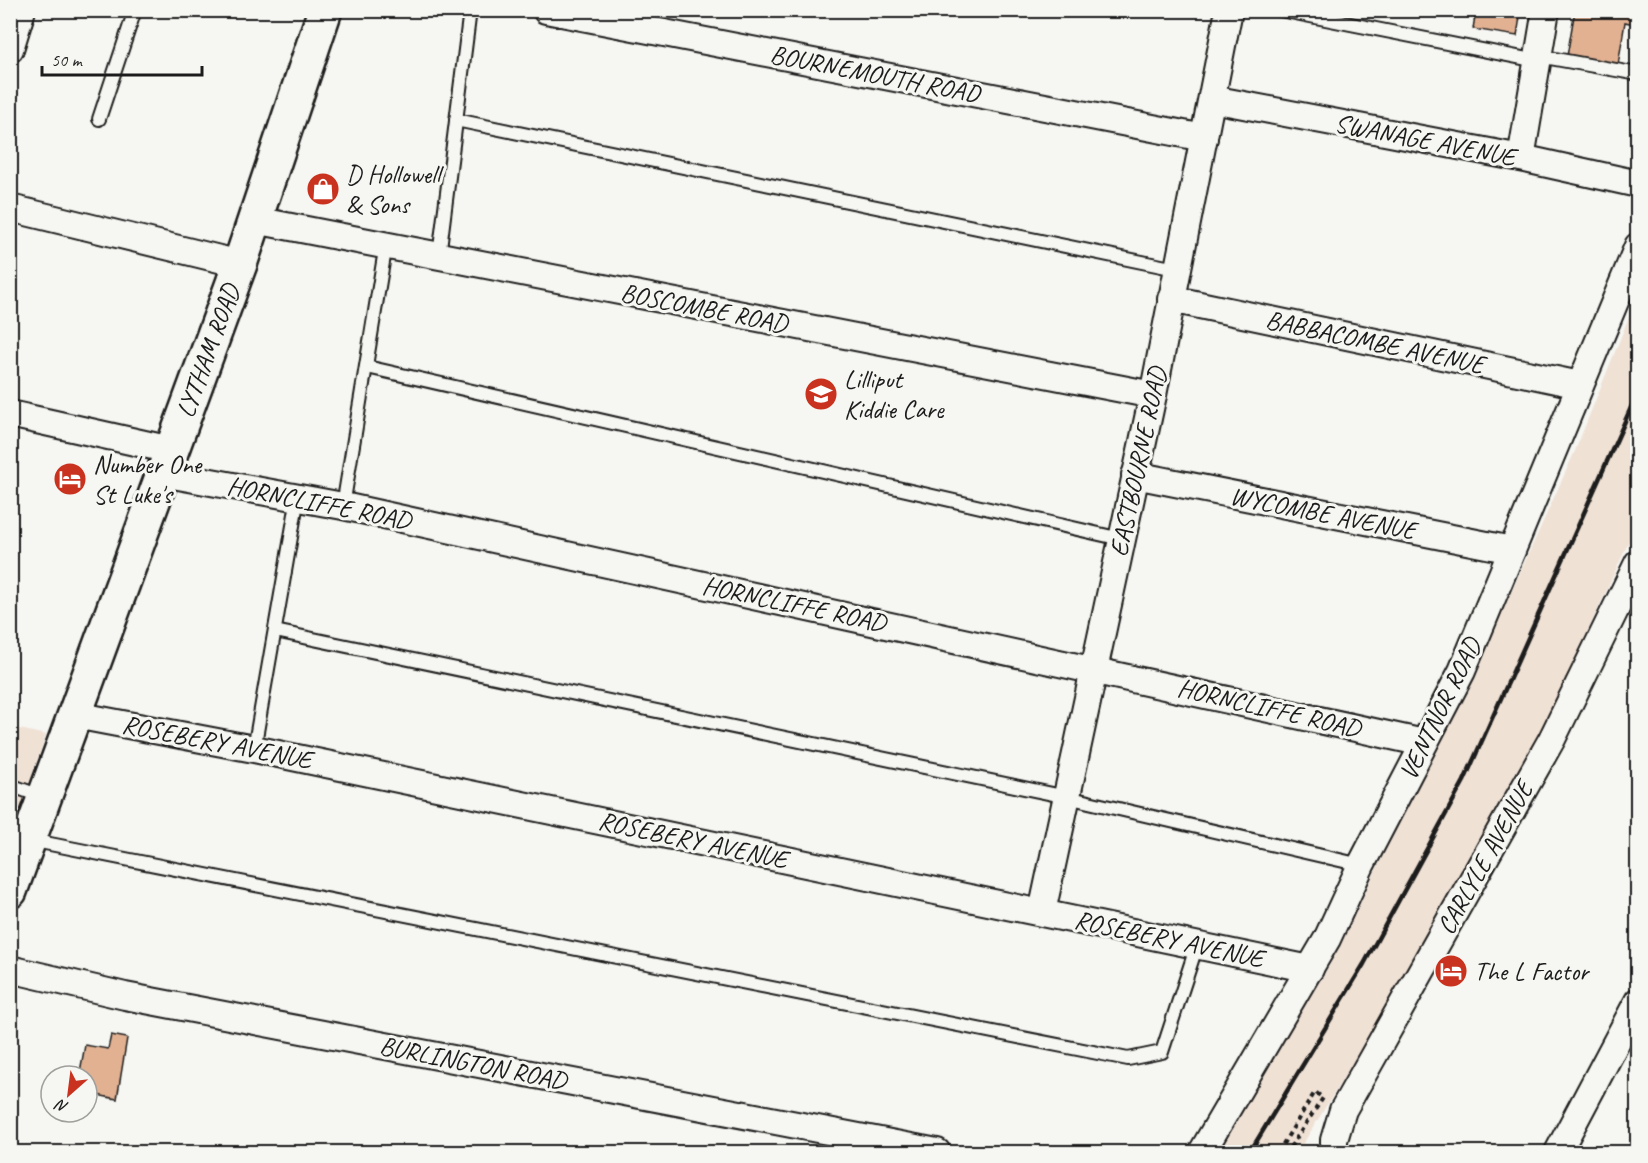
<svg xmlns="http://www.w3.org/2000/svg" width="1648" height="1163" viewBox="0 0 1648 1163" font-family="Caveat,sans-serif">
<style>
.built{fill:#f0e1d5}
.building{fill:#e1b192;stroke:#1c1c1c;stroke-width:1.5}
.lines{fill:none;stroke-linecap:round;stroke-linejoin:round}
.service-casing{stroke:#1c1c1c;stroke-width:16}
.minor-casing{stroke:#1c1c1c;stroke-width:30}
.secondary-casing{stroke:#1c1c1c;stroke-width:38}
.path{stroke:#1c1c1c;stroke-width:4;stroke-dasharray:4.5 4.5;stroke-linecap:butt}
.service{stroke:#f6f6f2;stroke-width:12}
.minor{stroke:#f6f6f2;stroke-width:26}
.secondary{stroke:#f6f6f2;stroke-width:33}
.rail{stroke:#1c1c1c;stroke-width:4.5}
.labels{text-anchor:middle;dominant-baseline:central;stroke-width:6;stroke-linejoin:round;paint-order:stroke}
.street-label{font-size:26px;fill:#1c1c1c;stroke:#f6f6f2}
.poi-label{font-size:26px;fill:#1c1c1c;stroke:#f6f6f2;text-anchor:start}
</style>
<rect width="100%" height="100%" fill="#f6f6f2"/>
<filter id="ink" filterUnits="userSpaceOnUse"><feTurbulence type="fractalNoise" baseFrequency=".0167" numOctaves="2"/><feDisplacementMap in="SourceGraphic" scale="12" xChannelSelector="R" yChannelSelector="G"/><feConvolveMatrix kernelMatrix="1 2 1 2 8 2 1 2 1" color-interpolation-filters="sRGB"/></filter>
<g filter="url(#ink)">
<!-- built -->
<g class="built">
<path d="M1637 297V524L1549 716 1399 988 1298 1152H1212L1329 966 1504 608 1575 451Z"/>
<path d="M11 727 46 735 11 836Z"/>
</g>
<!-- building -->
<g class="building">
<path d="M1476 10H1521L1517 36 1473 29Z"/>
<path d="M1575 10H1638V25L1625 22 1618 65 1567 56Z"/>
<path d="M111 1035 127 1038 117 1099 87 1093V1076H74V1071L80 1072 85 1045 108 1049Z"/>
</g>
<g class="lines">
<defs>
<g id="service">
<path d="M1280 10 1537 61"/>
<path d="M1539 56 1638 74"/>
<path d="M99 119 135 10"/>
<path d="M456 120 1176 269"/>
<path d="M439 256 470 10"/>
<path d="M367 367 1121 539"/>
<path d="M343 506 386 244"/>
<path d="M275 631 1067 797 1361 865"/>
<path d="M254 749 298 497"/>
<path d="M10 785 43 797"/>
<path d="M30 840 1128 1059 1162 1052 1197 945"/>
</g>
<g id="minor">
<path d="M546 10 1204 138"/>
<path d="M10 49 22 10"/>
<path d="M1212 99 1521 158 1638 184"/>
<path d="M1521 158 1546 10"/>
<path d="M10 208 240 264"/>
<path d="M255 220 1153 395"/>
<path d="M1171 299 1580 385"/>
<path d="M10 414 171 450"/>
<path d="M162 473 343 506 1424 743"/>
<path d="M1135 475 1512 550"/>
<path d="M75 715 254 749 1310 969"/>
<path d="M1042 912 1153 395 1229 10"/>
<path d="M10 969 125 996 937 1152"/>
<path d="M1202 1152 1327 939 1361 865 1462 671 1638 246"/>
<path d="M1334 1152V1140L1343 1110 1552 739 1638 563"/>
<path d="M1558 1152 1638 1001"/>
</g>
<path id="secondary" d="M10 891 240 264 325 10"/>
</defs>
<!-- service casing -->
<use href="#service" class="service-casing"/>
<!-- minor casing -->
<use href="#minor" class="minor-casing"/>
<!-- secondary casing -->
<use href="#secondary" class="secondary-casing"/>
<!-- path -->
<path class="path" d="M1278 1152 1315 1092 1323 1098 1287 1152"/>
<!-- service -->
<use href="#service" class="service"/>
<!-- minor -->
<use href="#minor" class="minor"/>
<!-- secondary -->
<use href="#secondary" class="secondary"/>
<!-- rail -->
<path class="rail" d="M1250 1152 1364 964 1464 781 1638 392"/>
</g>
</g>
<!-- icons -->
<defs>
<symbol id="shop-disc" viewBox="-11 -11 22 22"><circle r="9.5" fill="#c8321e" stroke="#f6f6f2"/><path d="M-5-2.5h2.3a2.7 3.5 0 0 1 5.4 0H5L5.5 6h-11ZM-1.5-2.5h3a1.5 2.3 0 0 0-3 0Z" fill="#fff"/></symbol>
<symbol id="school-disc" viewBox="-11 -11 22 22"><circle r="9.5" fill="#c8321e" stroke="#f6f6f2"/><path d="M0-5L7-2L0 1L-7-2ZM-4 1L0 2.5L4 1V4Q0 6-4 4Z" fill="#fff"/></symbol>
<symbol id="hotel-disc" viewBox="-11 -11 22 22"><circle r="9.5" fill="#c8321e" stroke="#f6f6f2"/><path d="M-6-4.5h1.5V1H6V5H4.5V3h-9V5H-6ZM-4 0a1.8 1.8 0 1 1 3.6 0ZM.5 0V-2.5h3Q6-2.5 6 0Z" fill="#fff"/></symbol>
</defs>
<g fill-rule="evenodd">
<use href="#shop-disc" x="304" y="170" width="38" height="38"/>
<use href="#school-disc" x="802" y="375" width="38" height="38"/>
<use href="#hotel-disc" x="51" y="460" width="38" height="38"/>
<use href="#hotel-disc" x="1432" y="952" width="38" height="38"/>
</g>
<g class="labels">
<!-- street labels -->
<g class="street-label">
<text transform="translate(875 74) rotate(11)">BOURNEMOUTH ROAD</text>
<text transform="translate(1425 140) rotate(11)">SWANAGE AVENUE</text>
<text transform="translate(704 308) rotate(11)">BOSCOMBE ROAD</text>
<text transform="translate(1375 342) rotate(12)">BABBACOMBE AVENUE</text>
<text transform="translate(208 351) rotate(-70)">LYTHAM ROAD</text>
<text transform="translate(1138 462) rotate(-78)">EASTBOURNE ROAD</text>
<text transform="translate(319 503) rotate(11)">HORNCLIFFE ROAD</text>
<text transform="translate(1323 513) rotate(11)">WYCOMBE AVENUE</text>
<text transform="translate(794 604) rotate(12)">HORNCLIFFE ROAD</text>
<text transform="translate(1269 708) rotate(13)">HORNCLIFFE ROAD</text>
<text transform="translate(1440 709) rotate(-64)">VENTNOR ROAD</text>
<text transform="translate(217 742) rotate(11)">ROSEBERY AVENUE</text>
<text transform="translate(693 840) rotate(12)">ROSEBERY AVENUE</text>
<text transform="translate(1485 858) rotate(-61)">CARLYLE AVENUE</text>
<text transform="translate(1169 939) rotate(12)">ROSEBERY AVENUE</text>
<text transform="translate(473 1063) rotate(11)">BURLINGTON ROAD</text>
</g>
<!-- poi labels -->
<g class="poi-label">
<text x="346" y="174">D Hollowell<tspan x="346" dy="30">&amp; Sons</tspan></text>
<text x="844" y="379">Lilliput<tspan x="844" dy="30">Kiddie Care</tspan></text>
<text x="93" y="464">Number One<tspan x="93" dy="30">St Luke's</tspan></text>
<text x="1474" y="971">The L Factor</text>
</g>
</g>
<!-- margin -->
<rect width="1648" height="1163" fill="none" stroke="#f6f6f2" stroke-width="36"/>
<rect x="18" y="18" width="1612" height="1127" fill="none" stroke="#1c1c1c" stroke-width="2" filter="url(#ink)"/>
<!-- north arrow -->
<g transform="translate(69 1094) rotate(208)"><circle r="28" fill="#f6f6f2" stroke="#9f9f9c" stroke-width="1.5"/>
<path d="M0-4.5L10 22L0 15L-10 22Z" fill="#c8321e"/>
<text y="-9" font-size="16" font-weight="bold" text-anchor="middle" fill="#1c1c1c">N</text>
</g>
<!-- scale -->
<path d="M42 66v9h160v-9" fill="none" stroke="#1c1c1c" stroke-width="3"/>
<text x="51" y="66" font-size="18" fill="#1c1c1c" stroke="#f6f6f2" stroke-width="4.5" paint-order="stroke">50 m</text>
</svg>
